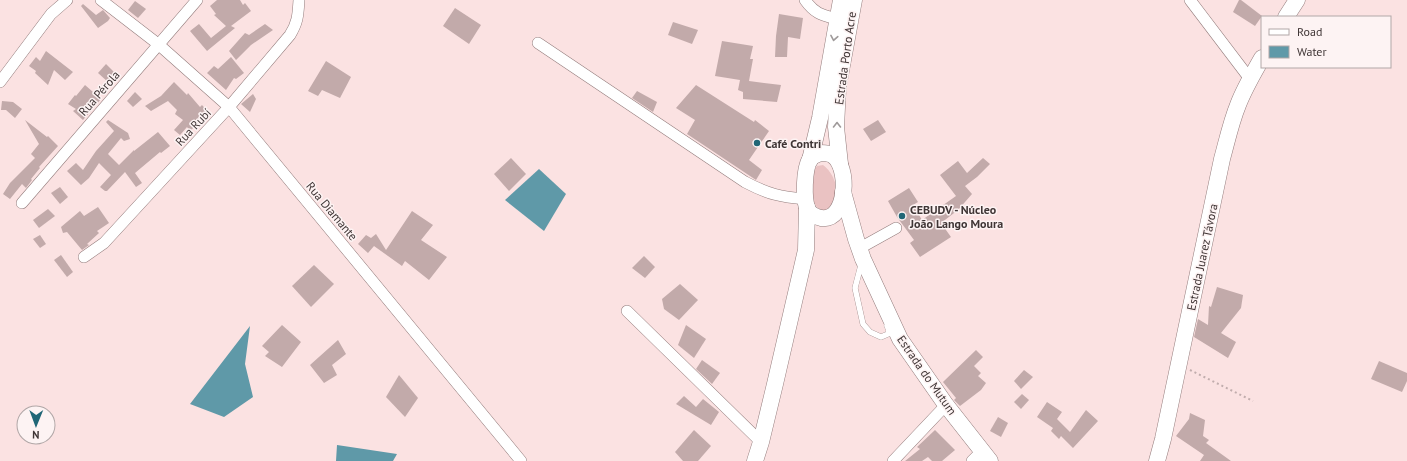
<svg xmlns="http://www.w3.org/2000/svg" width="1407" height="461" viewBox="0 0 1407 461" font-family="'PT Sans',sans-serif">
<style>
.green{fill:#eac2c2}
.water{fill:#5f99a8}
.building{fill:#c2aaaa}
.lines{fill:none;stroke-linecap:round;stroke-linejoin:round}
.lane-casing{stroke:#937c7c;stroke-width:6}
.street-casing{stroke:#937c7c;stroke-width:12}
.secondary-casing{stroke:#937c7c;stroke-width:17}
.path{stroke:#c1adad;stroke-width:2;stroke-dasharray:2 3;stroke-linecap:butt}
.lane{stroke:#fff;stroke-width:5.5}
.street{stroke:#fff;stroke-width:11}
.secondary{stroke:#fff;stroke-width:16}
.oneway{stroke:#9f9a9a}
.poi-dot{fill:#206676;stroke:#fdf3f3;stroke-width:1.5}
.labels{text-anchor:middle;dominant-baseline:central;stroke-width:3;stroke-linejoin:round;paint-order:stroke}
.street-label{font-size:12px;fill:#3f3535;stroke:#fdf3f3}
.poi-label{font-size:12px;font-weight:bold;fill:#3f3535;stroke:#fdf3f3;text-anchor:start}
</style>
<rect width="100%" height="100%" fill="#fbe2e2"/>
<!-- green -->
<path class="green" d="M823 165C838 176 844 204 823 212 810 204 811 191 813 178 813 174 813 169 817 166 818 166 822 165 823 165Z"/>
<!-- water -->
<g class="water">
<path d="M539 169 566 194 544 231 505 200Z"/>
<path d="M250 326 245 364 253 397 224 417 190 404Z"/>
<path d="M337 445 397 454 393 461H336Z"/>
</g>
<!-- building -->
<g class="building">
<path d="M217 0H240L243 5 245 3 251 11 231 26 235 28 207 51 190 31 199 24 211 38 226 26 214 15 216 14 210 6Z"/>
<path d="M1239 0H1241L1262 16 1255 26 1233 12Z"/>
<path d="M135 1 146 9 138 18 128 10Z"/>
<path d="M83 4 96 15 103 10 110 18 108 21 98 28 81 6Z"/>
<path d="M455 8 481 25 469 44 443 26Z"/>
<path d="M779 14 803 18 800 39 788 37 787 57H775L776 36Z"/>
<path d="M673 22 698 30 692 44 668 35Z"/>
<path d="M265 24 273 30 251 45 236 60 229 51 245 33 249 35Z"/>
<path d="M722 41 753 46 750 59H753L749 81 781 85 777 102 743 99V92L738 90 740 80 715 76Z"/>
<path d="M46 51 73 72 65 80 54 70 48 85 35 73 36 71 29 66 36 57 40 61Z"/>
<path d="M231 57 244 73 236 79 234 78 226 90 207 73 214 66 218 69Z"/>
<path d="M326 61 351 77 340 98 322 90 318 96 308 91Z"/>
<path d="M106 64 116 74 108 82 98 73Z"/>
<path d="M174 82 187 95 188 93 200 107 202 105 209 113 190 131 187 127 180 135 174 130 183 120 175 114 177 110 168 101 151 111 145 106 161 96Z"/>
<path d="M85 85 101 99 83 120 73 111 76 109 68 104 75 95 76 96Z"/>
<path d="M696 85 754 122 755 120 769 131 749 160 762 170 756 180 687 134 695 120 676 108Z"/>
<path d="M637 91 657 102 653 112 632 98Z"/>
<path d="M135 92 142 99 133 107 127 101Z"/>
<path d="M253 94 256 99 250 112 241 104Z"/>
<path d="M2 101 13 102 22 109 15 118 6 110H1Z"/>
<path d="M25 120 47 137 48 136 58 146 39 167 40 168 31 179 32 180 26 188 22 184 10 199 3 194 10 183 35 158 31 154 39 144Z"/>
<path d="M108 120 128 133 130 139 124 141 121 138 108 154 119 165 134 150V151L158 132 170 146 161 153 160 152 135 173 142 183 136 187 125 172 107 191H105L100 187 111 175 99 163 89 178 81 185 67 171 76 163 83 170 96 151 114 131 106 122Z"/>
<path d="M878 120 886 132 871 141 863 129Z"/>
<path d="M511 158 526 174 509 191 494 174Z"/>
<path d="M983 158 990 164 977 177 965 186 972 194 958 210 941 223 951 237 920 257 910 243 914 240 897 217 888 201 909 188 918 202 913 205 922 220 956 196 940 175 958 161 967 173Z"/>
<path d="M60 187 68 197 60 204 51 193Z"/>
<path d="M98 207 109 223 97 231 99 233 87 244 89 245 82 250 67 232 63 233 61 227 80 211 84 216Z"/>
<path d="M48 209 55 216 39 228 33 220Z"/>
<path d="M412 211 433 225 421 240 447 257 429 280 405 261 402 266 374 246 368 253 358 244 366 235 371 238 376 234 386 250Z"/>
<path d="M40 235 46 244 40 248 33 239Z"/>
<path d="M61 255 73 272 67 277 54 260Z"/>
<path d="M644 256 655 267 645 278 632 268Z"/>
<path d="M314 265 334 284 311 307 292 286Z"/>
<path d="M680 284 698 300 679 320 664 309 662 299Z"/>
<path d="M1217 287 1243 295 1241 308 1221 333 1236 342 1228 358 1194 337 1198 319 1208 325 1209 306 1211 307Z"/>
<path d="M282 325 301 342 282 367 265 356 269 352 262 346Z"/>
<path d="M686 325 706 339 694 358 678 345Z"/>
<path d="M338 340 346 354 332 365 337 375 324 383 310 365Z"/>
<path d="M976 350 983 357 974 366 981 373 978 376 986 383 981 390 960 406 954 400 956 398 943 382Z"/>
<path d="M702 360 720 373 712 384 696 369Z"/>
<path d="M1379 361 1407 373V381L1402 392 1371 379Z"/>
<path d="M1024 370 1033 377 1021 389 1014 381Z"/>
<path d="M399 375 418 398 405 417 386 397Z"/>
<path d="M1022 394 1029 400 1021 409 1014 402Z"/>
<path d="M684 396 696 407 703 399 719 412 711 425 676 404Z"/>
<path d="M1047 402 1062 412 1057 419 1070 432 1086 410 1098 421 1073 448 1061 436 1059 439 1051 431 1053 428 1037 417Z"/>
<path d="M1190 413 1205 420 1203 436 1209 440 1206 443 1231 461H1200L1204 455 1176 436 1189 419Z"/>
<path d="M998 417 1008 423 1001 437 990 431Z"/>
<path d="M694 430 711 446 698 461H683L675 452Z"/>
<path d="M935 430 955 450 942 461H932L928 457 922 461H905L920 449 917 447Z"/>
</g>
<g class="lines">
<defs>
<path id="lane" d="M861 265 855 288 863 324 870 332 881 337 888 334 889 330 887 326"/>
<g id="street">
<path d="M101 0 158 44 229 107 521 461"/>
<path d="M805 0C815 14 822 15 837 19"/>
<path d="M1190 0 1250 79"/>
<path d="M538 43 745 182C768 194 780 197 806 199"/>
<path d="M0 82 51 14 67 0"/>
<path d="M22 203 197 0"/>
<path d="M860 248 896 228"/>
<path d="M84 257 104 243 229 107 290 35C298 22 298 15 299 0"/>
<path d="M627 311 761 442"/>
<path d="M893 461 946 405"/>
<path d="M972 461 982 451"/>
</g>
<g id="secondary">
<path d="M1286 17 1297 0"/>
<path d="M820 153C824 153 829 153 832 155 850 165 848 222 821 218 816 217 811 215 808 210 803 200 804 169 810 159 812 156 816 155 820 153Z"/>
<path d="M810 160 820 118 841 0"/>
<path d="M840 164 836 127 838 87 854 0"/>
<path d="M843 192 856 239 863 259 900 339 946 405 990 461"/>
<path d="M755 461 761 442 775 384 806 250 807 207"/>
<path d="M1157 461 1163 439 1222 159C1227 141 1231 122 1238 105 1244 89 1253 74 1262 58"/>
</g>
</defs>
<!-- lane casing -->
<use href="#lane" class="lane-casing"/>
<!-- street casing -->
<use href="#street" class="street-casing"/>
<!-- secondary casing -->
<use href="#secondary" class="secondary-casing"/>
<!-- path -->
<path class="path" d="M1190 370 1253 401"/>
<!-- lane -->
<use href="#lane" class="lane"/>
<!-- street -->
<use href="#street" class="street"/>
<!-- secondary -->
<use href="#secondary" class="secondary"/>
</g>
<!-- one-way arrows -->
<defs><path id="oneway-chevron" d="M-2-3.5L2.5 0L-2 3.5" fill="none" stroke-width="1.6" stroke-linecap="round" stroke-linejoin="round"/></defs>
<g class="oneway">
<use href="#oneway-chevron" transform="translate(834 38) rotate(100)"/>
<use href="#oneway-chevron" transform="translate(837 125) rotate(-90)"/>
</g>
<!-- markers -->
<g class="poi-dot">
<circle cx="757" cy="143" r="4"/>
<circle cx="902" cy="216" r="4"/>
</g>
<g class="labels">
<!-- street labels -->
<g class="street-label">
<text transform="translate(845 58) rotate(-82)">Estrada Porto Acre</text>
<text transform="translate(99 93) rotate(-49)">Rua Pérola</text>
<text transform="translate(193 127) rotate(-47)">Rua Rubí</text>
<text transform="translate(332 211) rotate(50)">Rua Diamante</text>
<text transform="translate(1202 257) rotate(-78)">Estrada Juarez Távora</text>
<text transform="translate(927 375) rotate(55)">Estrada do Mutum</text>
</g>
<!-- poi labels -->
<g class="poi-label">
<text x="765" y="143">Café Contri</text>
<text x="910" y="209">CEBUDV - Núcleo<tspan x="910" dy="14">João Lango Moura</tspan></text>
</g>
</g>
<!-- legend -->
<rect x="1261" y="16" width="130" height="52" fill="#fdf3f3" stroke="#b1a7a7"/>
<rect x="1269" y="29" width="20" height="6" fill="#ffffff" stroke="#b1a7a7"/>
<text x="1297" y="36" font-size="12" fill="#3f3535">Road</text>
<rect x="1269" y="46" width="20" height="12" fill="#5f99a8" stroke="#b1a7a7"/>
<text x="1297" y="56" font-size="12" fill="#3f3535">Water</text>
<!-- north arrow -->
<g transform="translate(36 425) rotate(181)"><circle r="19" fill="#fdf3f3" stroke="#b1a7a7"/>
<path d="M0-3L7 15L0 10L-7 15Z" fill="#206676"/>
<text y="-6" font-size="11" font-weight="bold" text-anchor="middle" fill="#3f3535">N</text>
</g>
</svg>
